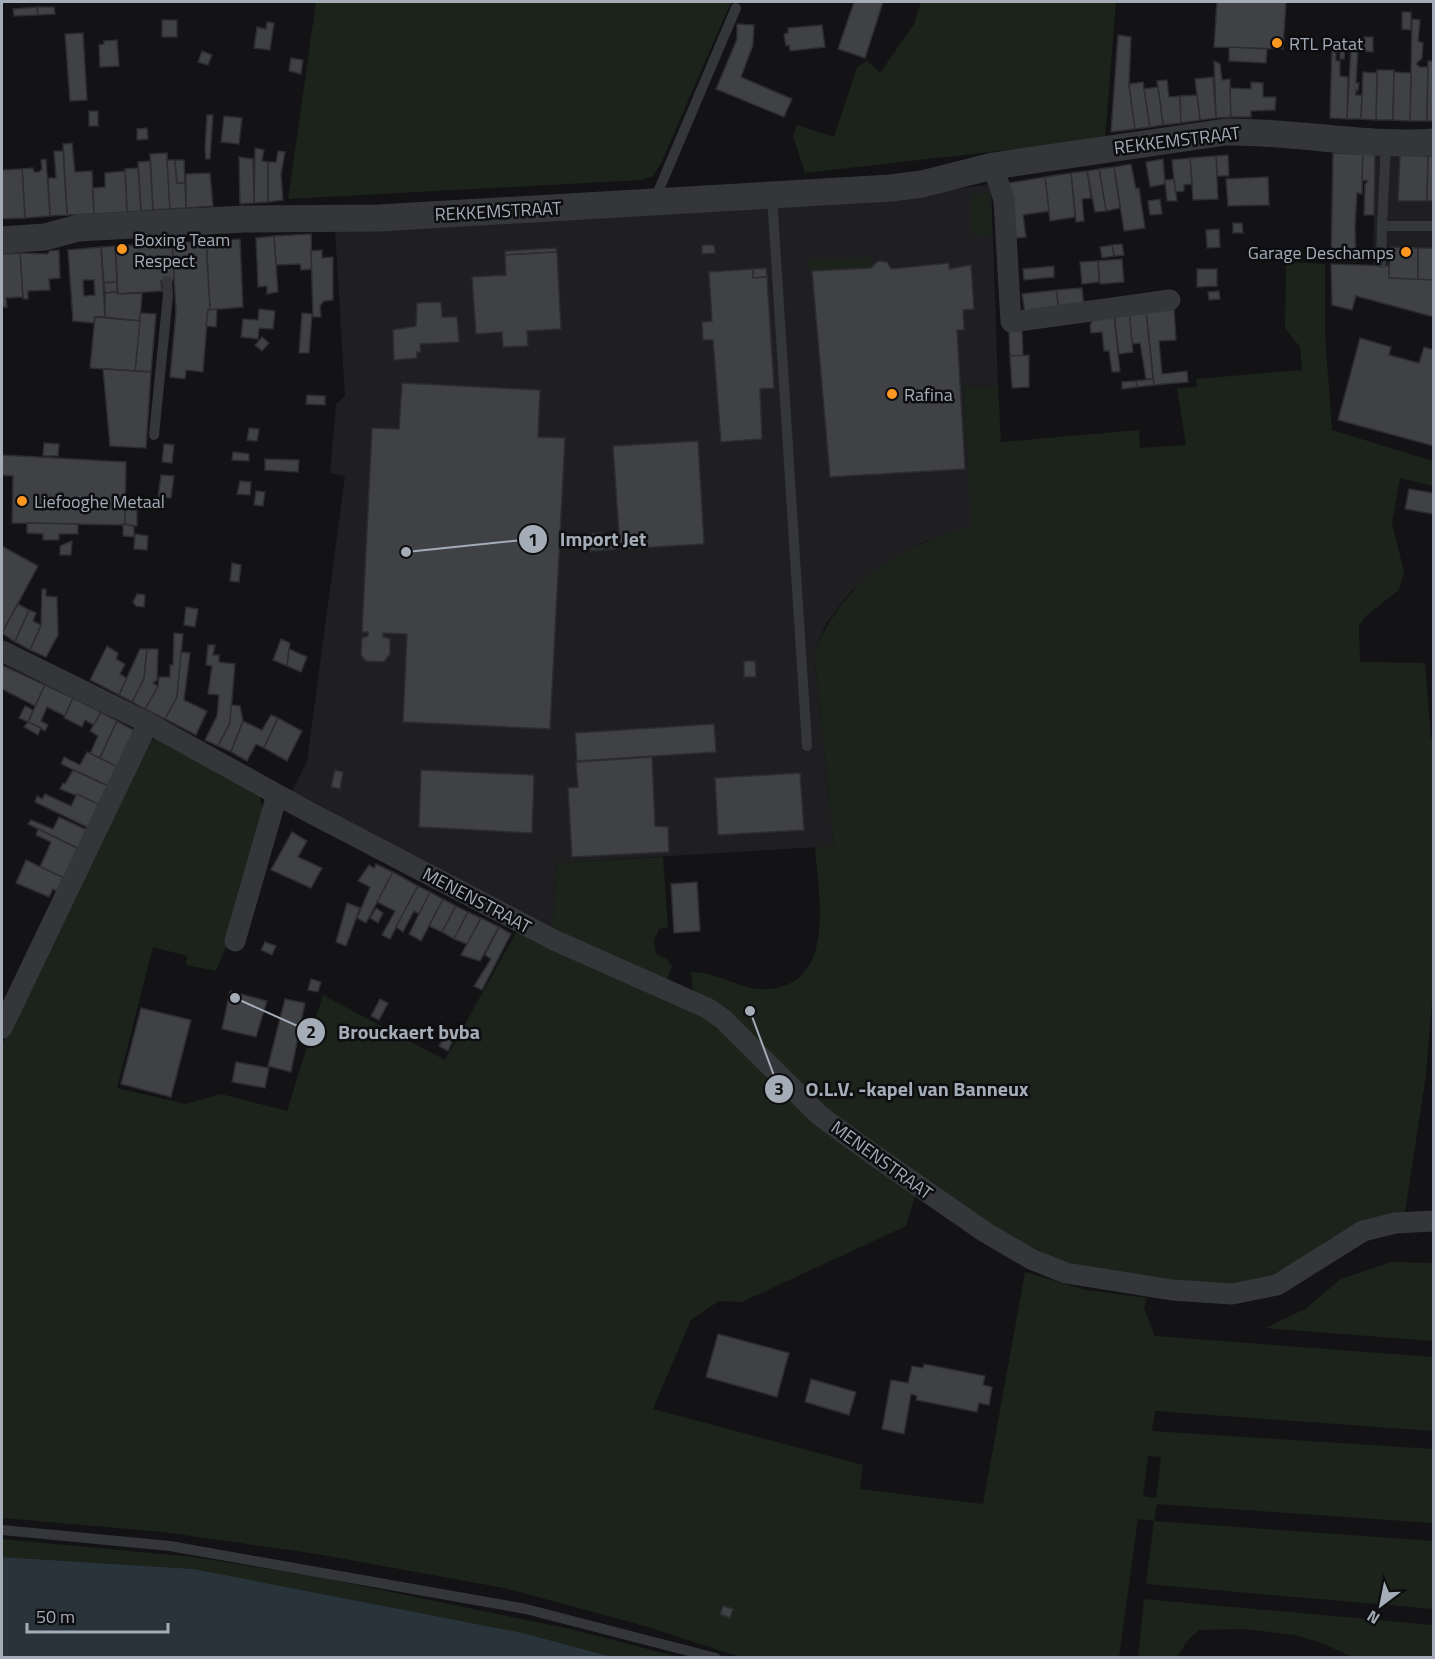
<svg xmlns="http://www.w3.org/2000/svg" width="1435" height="1659" viewBox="0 0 1435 1659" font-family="'Titillium Web',sans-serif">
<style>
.built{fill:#1f1f22}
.green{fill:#1b231b;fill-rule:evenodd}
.water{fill:#28343a}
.building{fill:#3f4145;stroke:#2d2d31;stroke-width:1.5;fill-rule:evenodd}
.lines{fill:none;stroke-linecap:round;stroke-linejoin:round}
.service{stroke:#34363a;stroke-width:10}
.minor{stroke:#34363a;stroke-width:21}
.tertiary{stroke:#34363a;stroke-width:27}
.poi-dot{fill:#ff9821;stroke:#0e0e10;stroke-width:2}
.labels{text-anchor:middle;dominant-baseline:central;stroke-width:5;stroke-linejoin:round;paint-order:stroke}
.poi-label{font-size:18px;fill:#a3acb7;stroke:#0e0e10;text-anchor:start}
.street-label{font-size:18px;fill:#a3acb7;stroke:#0e0e10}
.leader{fill:none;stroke:#a3acb7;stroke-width:2}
.callout-dot{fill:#a3acb7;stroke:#0e0e10;stroke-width:2}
.mark-label{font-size:18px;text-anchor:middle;font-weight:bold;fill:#111}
.callout-label{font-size:20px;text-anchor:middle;font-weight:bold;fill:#a3acb7;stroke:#0e0e10;stroke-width:5;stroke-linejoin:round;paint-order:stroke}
</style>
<rect width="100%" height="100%" fill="#131315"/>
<!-- built -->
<g class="built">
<path d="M1375 154 1433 155V280L1389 278V266L1373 265Z"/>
<path d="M991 184 998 386 964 387 972 528 923 542 851 591 826 624 814 652 834 846 557 863 552 929 291 793 307 761 345 476 330 473 336 404 345 396 335 229 895 198Z"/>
</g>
<!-- green -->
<g class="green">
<path d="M316 2H731L662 161 653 176 642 180 288 199Z"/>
<path d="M921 2H1116L1105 139 805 173 793 136 797 125 834 137 857 67 867 61 880 73 914 24Z"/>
<path d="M990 192 992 235 972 236 971 195Z"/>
<path d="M871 257V268L808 271V260Z"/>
<path d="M1286 262 1325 264V333L1332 430 1433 461V486L1400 478 1392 523 1404 572 1399 590 1367 615 1359 625 1360 662 1425 663 1431 738H1433L1432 1000 1426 1075 1405 1212 1361 1222 1325 1242 1289 1270 1264 1280 1235 1285 1111 1276 1078 1267 1013 1240 830 1113 693 991 691 972C717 971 741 991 767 989 838 985 818 893 815 847L834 846 814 652C845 581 897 546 971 527L964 387 998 386 1001 442 1139 430 1140 448 1186 445 1177 388 1197 387 1196 379 1302 370 1300 347 1285 328Z"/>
<path d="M156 738 259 794 264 814 226 947 216 971 186 965 187 956 153 947 117 1088 186 1104 221 1094 287 1111 323 995 445 1060 518 929 699 1012 915 1196 906 1226 742 1302 719 1301 691 1320 653 1409 863 1465 860 1489 983 1504 1025 1272 1086 1290 1147 1298 1144 1308 1155 1336 1433 1357V1431L1155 1411 1152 1431 1433 1449V1523L1157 1504 1154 1521 1433 1541V1609L1146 1584 1154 1521 1138 1519 1119 1657H740L645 1626 504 1588 317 1554 163 1532 2 1518V1045L148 741ZM1148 1456 1161 1457 1156 1498 1143 1496Z"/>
<path d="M663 857 668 927 659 929 654 940 656 954 667 959 672 966 667 980 552 929 557 863Z"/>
<path d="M1391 1262 1433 1263V1341L1265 1328 1305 1309 1341 1279Z"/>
<path d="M2 1539 194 1557 323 1578 575 1630 678 1657H612L523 1633 194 1569 2 1557Z"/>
<path d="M1144 1599 1433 1625V1657H1353L1321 1643 1295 1635 1245 1629 1199 1630 1188 1640 1177 1657H1138Z"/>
</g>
<!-- water -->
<path class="water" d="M2 1557 194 1569 523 1633 612 1657H2Z"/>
<!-- building -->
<g class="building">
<path d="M854 2H883L865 58 838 49Z"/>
<path d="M1217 2H1286L1283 49 1214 47Z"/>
<path d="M37 7 38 15 14 16 13 9Z"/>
<path d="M37 7H54L55 14 38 15Z"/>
<path d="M1402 12H1411V30L1402 29Z"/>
<path d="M1412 19 1420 20 1418 41 1423 43 1422 58 1416 64 1420 67H1428L1427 121H1410Z"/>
<rect x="162" y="20" width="15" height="17"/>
<path d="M267 22 274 23 270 50 254 48 257 27 266 29Z"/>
<path d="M737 24 754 25 753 45 741 77 792 99 784 117 716 89 737 39Z"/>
<path d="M822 25 825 47 790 51 789 45 786 46 784 34 788 33V28Z"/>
<path d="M83 33 87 100 70 101 65 34Z"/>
<path d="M1118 35 1131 37 1129 84 1135 129 1111 132Z"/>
<path d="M1364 37H1373V52L1364 51Z"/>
<path d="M117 40 119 66 100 67 99 45 104 44V41Z"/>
<path d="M1332 46 1345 47 1344 59H1340V52H1336V61H1340V76L1348 77 1347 119 1330 118Z"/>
<path d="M1229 47 1267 49 1266 63 1229 61Z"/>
<path d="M1351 47 1358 48 1356 83H1359L1358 91 1356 90V95H1362L1361 119H1347Z"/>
<path d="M202 51 212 55 208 65 198 62Z"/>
<path d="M291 58 303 60 301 74 289 71Z"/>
<path d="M1214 61 1220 64 1222 80 1230 79 1231 117 1216 118Z"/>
<path d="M1428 61H1434V121H1427Z"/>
<path d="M1377 70H1394L1393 120H1376Z"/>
<path d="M1363 72 1377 73 1376 120 1361 119Z"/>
<path d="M1394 72 1411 73 1410 121 1393 120Z"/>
<path d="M1213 77 1216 118 1200 120 1195 79Z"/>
<path d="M1167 80 1169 97 1180 96 1181 123 1163 125 1157 81Z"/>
<path d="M1143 82 1150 127 1135 129 1129 84Z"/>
<path d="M1251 82 1263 83V97H1276L1275 110 1251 111V117H1231L1230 88 1251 89Z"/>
<path d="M1158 87 1163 125 1150 127 1144 89Z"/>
<path d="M1197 95 1200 120 1181 123 1180 96Z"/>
<rect x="89" y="111" width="9" height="15"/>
<path d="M207 115H213L210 159H206L205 149Z"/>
<path d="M224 116 242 118 239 144 221 142Z"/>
<path d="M147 128 148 139 137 140V129Z"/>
<path d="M72 143 75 172 92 171 94 214 67 215 63 144Z"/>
<path d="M255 148 264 150 262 161 268 162V202L254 203Z"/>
<path d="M54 151H63L67 215 50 216 48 178H56Z"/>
<path d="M278 151 285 152 281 174 283 200 268 202V162H276Z"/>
<path d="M167 153 170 209 153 210 150 154Z"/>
<path d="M1333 153 1363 154 1362 194 1357 193 1355 226 1356 261 1331 260Z"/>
<path d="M1363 154H1375L1374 215H1364L1365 184 1368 181 1362 180Z"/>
<path d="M1228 155 1229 176H1217L1216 156Z"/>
<path d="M1400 155 1428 156 1427 201H1398Z"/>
<path d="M1216 156 1218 199 1193 200 1190 158Z"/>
<path d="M1428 156H1434V201H1427Z"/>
<path d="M239 157 253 159 254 203 240 204Z"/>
<path d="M1190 158 1192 184 1184 185V191L1175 192 1172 160Z"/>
<path d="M46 159 50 216 25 218 22 169 33 168 34 172H39L42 169 41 160Z"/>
<path d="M1163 159 1165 184 1150 187 1146 162Z"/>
<path d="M167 160H175L177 183H185L186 208 170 209Z"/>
<path d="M175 160H184L185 183H177Z"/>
<path d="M150 161 153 210 141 211 138 162Z"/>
<path d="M1131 164 1136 189 1139 188 1145 228 1124 231 1114 167Z"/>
<path d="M1114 167 1120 208 1106 211 1099 169Z"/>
<path d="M138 168 141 211 127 212 125 169Z"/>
<path d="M22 169 25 218 2 219V170Z"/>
<path d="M1099 169 1106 211 1095 212 1087 171Z"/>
<path d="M125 171 127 212 94 214 93 188 105 187V173Z"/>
<path d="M1087 171 1091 198 1082 199 1084 221 1076 222 1071 173Z"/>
<path d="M210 173 213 206 186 208V174Z"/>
<path d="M1071 173 1075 217 1050 221 1045 177Z"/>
<path d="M1045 177 1049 211 1023 215 1026 237 1016 238 1008 183Z"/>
<path d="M1268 177 1269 205 1228 206 1226 179Z"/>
<path d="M1174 179 1177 201H1167L1165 180Z"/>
<path d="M1160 199 1162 214 1150 215 1148 201Z"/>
<path d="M1233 223H1242L1243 233H1233Z"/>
<path d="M1219 229 1220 247 1207 248 1206 230Z"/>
<path d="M311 234 312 269 301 270 300 264 276 265 274 236Z"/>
<path d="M274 236 278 292 267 294V286L258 287 256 238Z"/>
<path d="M240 239 243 307 210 310 206 241Z"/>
<path d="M206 241 210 310H208L203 372 186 370 185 379 170 377 176 312 172 243Z"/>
<path d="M172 243 174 280 161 281 162 291 118 294 115 246Z"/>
<path d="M1122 244 1124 255 1114 256 1112 245Z"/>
<path d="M702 245H714L715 253 702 254Z"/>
<path d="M1112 245 1114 256 1102 258 1100 247Z"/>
<path d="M115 246 117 282 104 283 101 247Z"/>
<path d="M101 247 105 317H95L94 323 73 321 68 250ZM83 280H94L95 295 84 296Z"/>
<path d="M1390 247 1418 248V280L1389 278Z"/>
<path d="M556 248 557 252 505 255V251Z"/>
<rect x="1418" y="248" width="16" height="32"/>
<path d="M59 250 60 278 49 279 50 290 28 291V299H23L20 253 47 254 50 251Z"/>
<path d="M322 250V258L333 257V300L324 301 320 306 321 317H313L311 251Z"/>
<path d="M557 252 561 329 527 331 528 346 503 347 502 332 476 334 472 277 506 275 505 255Z"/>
<path d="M20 253 23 297 6 298 7 307H2V254Z"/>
<path d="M1122 259 1124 282 1100 284 1098 261Z"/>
<path d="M878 261 887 262 891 269 949 263V269L971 265 974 309 963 310 964 330H957L965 469 830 477 812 271 871 268Z"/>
<path d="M1098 261 1099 282 1082 284 1080 262Z"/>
<path d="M1331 264 1389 266V278L1434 280V317L1356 296 1352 310 1332 305Z"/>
<path d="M1054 266V277L1024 280 1023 269Z"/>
<path d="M766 268 767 277 753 278V269Z"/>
<path d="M753 269V278L767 277 774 388 760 389 762 439 721 442 713 340H703L702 322 712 321 709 272Z"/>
<path d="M1197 269H1217V286L1197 287Z"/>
<path d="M117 282V292L105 293 104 283Z"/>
<path d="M1082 288 1084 307 1059 309 1056 290Z"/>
<path d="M1056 290 1059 310 1025 313 1022 294Z"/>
<path d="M1219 291 1220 299 1209 300 1208 292Z"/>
<path d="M117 292 118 294 142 293 140 321 105 317V293Z"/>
<path d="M441 302 442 317H457L459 342 420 344 421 352H417V358L394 360 393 330 416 326 417 303Z"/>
<path d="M1174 308 1176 340 1159 341 1162 374 1187 371 1188 382 1154 385 1146 311Z"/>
<path d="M217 309 216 327 206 326 208 310Z"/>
<path d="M259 309 275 311 273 329 259 328 258 339 241 337 243 319 258 320Z"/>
<path d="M1146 311 1153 379H1146L1140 343 1132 344 1129 312Z"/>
<path d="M1129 312 1133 352 1119 354 1114 314Z"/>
<path d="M140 313 156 314 151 372 135 371Z"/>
<path d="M302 313 312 314 309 353H299Z"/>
<path d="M1114 314 1120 372H1112L1109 351H1104L1102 332 1091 333 1090 325 1093 320Z"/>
<path d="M95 317 140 321 135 371 90 368Z"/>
<path d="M1022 330 1023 356H1010L1009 331Z"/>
<path d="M262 337 269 343 262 351 255 345Z"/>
<path d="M1360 338 1391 347 1389 355 1419 363 1424 347 1434 350V446L1338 420Z"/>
<path d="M1029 355V387L1012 388 1010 356Z"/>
<path d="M103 369 151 372 146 448 110 446Z"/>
<path d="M1153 379 1154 385 1137 387 1136 381Z"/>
<path d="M1136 381 1137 387 1122 389V382Z"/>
<path d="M402 383 540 390 538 437 565 438 550 729 403 722 407 634 383 633V637L390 639V654L384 662 366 661 361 655 362 638 368 636V632H362L372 428 399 429Z"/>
<path d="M307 395 325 396V405L306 404Z"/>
<path d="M249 428 259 429 257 441 247 440Z"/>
<path d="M698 441 704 544 620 549 613 446Z"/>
<path d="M44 443 59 444 58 456H43Z"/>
<path d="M164 444 174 445 172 463 162 462Z"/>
<path d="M233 452 249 454V461L232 460Z"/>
<path d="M2 455 126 462 125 525 12 523 13 476 2 475Z"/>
<path d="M265 459 299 460 298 472 265 470Z"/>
<path d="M161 475 174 476 171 498 158 497Z"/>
<path d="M240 481 251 482 250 495 237 494Z"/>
<path d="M1409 489 1434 493 1433 514 1405 509Z"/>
<path d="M256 491 265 492 263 506 254 505Z"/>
<path d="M125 505 137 509V526L125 525Z"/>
<path d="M27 523 78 524V534H59V540H43V534L27 533Z"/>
<path d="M123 524 134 526V537L123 536Z"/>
<path d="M602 533 603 536 616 535 617 549 590 551 589 534Z"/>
<path d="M135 534 148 536 147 550 134 549Z"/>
<path d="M72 541 71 555H60V546Z"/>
<path d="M2 546 38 566 2 633Z"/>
<path d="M232 563 241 565 239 582 230 581Z"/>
<path d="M42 589H46V596L57 597 58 635 46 657 30 650 41 625Z"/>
<path d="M137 594 145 595 144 607 136 606 133 602Z"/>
<path d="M18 604 29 610 15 642 2 633Z"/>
<path d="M186 607 198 609 195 627 184 625Z"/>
<path d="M29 610 36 613 33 621 41 625 30 650 15 642Z"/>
<path d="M174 633 183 634 177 697 165 719 145 709 158 686 159 677H170V665H173Z"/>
<path d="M281 639 290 643 287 666 273 660Z"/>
<path d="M208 645H215L213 655H219V662L235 664 230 723 218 746 205 740 217 716 219 695 208 694 212 666 206 665Z"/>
<path d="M107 646 118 653 116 659 125 664 120 674 128 679 119 695 90 680Z"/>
<path d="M140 649H147L144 679 132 702 119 695Z"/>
<path d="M147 649H158L157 680 153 683 158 686 145 709 132 702 144 679Z"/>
<path d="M289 649 307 657 301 672 287 666Z"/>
<path d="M181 652 190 653 184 700 207 711 196 735 165 719 177 697Z"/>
<path d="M744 661H755L756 677H744Z"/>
<path d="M2 665 45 685 35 706 2 689Z"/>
<path d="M45 685 73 698 65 716 47 707 41 721 48 725 45 731 28 722Z"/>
<path d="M73 698 101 712 94 725 85 720 82 727 64 718Z"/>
<path d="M231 705 240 706 243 721 231 752 218 746 230 723Z"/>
<path d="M25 706 33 710 28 722 19 718Z"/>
<path d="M101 712 117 721 100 758 90 754 98 736 90 731Z"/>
<path d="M271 715 278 718 264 748 256 744 247 761 231 752 243 721 262 730Z"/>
<path d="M278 718 302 731 287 761 264 748Z"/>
<path d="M117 721 135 731 118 767 100 758Z"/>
<path d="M28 722 41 728 38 735 24 727Z"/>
<path d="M714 724 716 752 577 761 575 733Z"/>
<path d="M87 752 118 767 108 786 61 764 64 757 80 765Z"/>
<path d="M652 757 655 826 668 827 669 852 572 857 568 788 578 787 576 762Z"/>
<path d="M73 770 108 786 100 805 60 789 63 783 65 784Z"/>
<path d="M335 770 343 772 340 789 331 787Z"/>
<path d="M421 770 534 775 532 833 419 827Z"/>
<path d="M800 773 804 830 718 835 715 778Z"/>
<path d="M45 794 71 806 77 794 100 805 89 828 35 802 37 796 42 799Z"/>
<path d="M59 817 87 830 79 849 28 824 31 820 53 829Z"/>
<path d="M38 829 79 849 64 878 40 867 51 842 36 835Z"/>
<path d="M292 832 307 841 298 857 322 868 311 888 271 870Z"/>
<path d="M26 860 64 878 58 892 53 889 49 897 16 883Z"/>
<path d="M376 864 393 872 366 923 357 918 370 887 358 881 369 865 374 868Z"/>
<path d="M393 872 418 886 390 939 382 935 395 911 377 902Z"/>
<path d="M697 882 700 931 674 933 671 884Z"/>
<path d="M418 886 430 892 419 914 414 911 403 932 396 927Z"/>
<path d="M430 892 443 899 421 941 409 934Z"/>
<path d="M443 899 456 906 442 932 429 926Z"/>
<path d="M347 903 360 908 346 946 336 942Z"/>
<path d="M456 906 468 912 454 939 442 932Z"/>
<path d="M376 908 383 913 378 923 370 918Z"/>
<path d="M468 912 481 918 467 944 454 939Z"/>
<path d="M481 918 499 927 480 961 461 955Z"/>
<path d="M499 927 511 934 482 990 474 986 491 959 485 955Z"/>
<path d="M265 942 276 946 272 955 261 950Z"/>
<path d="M311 979 321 982 318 992 308 990Z"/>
<path d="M230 991 267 1001 256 1037 222 1029Z"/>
<path d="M285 999 305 1003 291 1072 268 1066Z"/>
<path d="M380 999 388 1003 379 1020 371 1016Z"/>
<path d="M141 1008 191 1020 171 1097 121 1084Z"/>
<path d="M445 1036 453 1040 448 1051 439 1046Z"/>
<path d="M236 1062 269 1068 265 1088 232 1082Z"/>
<path d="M718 1334 789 1353 777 1397 706 1377Z"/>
<path d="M924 1364 985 1376 983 1385 992 1387 989 1405 979 1403 977 1412 916 1400 917 1396 911 1394 904 1434 882 1429 891 1380 908 1383 912 1366 923 1368Z"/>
<path d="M811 1379 856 1392 849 1415 805 1402Z"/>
<path d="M723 1606 733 1609 730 1618 720 1614Z"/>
</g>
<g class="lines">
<!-- service -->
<g class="service">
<path d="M1386 142 1382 226H1434"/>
<path d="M772 196 807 746"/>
<path d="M655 199 736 8"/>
<path d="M162 224 164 243"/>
<path d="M1381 263 1382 226"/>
<path d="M154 435 168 295 167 281"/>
<path d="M2 1530 170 1546 526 1609 716 1658"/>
</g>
<!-- minor -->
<g class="minor">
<path d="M993 166 1004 200 1011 322 1170 300"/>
<path d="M2 651 148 723 307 811 554 940 707 1008 723 1019 819 1115 871 1153 985 1232 1031 1259 1066 1273 1172 1290 1232 1294 1277 1285 1363 1231 1395 1223 1434 1221"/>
<path d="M235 941 277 795"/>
<path d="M2 1028 148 723"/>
</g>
<!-- tertiary -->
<path class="tertiary" d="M2 240 45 237 78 228 244 219 379 218 891 188 922 184 993 166 1226 132C1295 131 1364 147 1434 142"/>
</g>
<!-- markers -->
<g class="poi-dot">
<circle cx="1277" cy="43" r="6"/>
<circle cx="122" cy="249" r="6"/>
<circle cx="1406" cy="252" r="6"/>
<circle cx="892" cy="394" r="6"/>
<circle cx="22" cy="501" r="6"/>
</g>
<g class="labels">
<!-- poi labels -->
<g class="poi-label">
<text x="1289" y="43">RTL Patat</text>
<text x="134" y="239">Boxing Team<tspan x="134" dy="21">Respect</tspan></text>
<text x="1394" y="252" text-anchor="end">Garage Deschamps</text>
<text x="904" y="394">Rafina</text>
<text x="34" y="501">Liefooghe Metaal</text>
</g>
<!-- street labels -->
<g class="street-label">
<text transform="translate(1177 140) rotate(-7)">REKKEMSTRAAT</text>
<text transform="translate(498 211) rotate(-3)">REKKEMSTRAAT</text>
<text transform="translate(477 900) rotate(28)">MENENSTRAAT</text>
<text transform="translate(882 1160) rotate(36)">MENENSTRAAT</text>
</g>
</g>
<!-- callouts -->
<path class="leader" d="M406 552L533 539M235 998L311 1032M750 1011L779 1089"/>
<g class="callout-dot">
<circle cx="406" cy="552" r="6"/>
<circle cx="235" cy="998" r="6"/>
<circle cx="750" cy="1011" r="6"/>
<circle cx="533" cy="539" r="15"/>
<circle cx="311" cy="1032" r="15"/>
<circle cx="779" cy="1089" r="15"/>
</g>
<g class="mark-label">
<text x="533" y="546">1</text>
<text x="311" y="1038">2</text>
<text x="779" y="1095">3</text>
</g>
<g class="callout-label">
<text x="603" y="546">Import Jet</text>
<text x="409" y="1039">Brouckaert bvba</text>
<text x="917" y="1096">O.L.V. -kapel van Banneux</text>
</g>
<!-- border -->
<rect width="1435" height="1659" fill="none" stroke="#a3acb7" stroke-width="6"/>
<!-- north arrow -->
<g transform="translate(1381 1605) rotate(212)" stroke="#0e0e10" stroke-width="4.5" paint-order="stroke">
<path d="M0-4.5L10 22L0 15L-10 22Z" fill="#a3acb7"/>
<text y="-9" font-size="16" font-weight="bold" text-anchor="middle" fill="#a3acb7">N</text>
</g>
<!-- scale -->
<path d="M27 1623v9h141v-9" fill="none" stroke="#a3acb7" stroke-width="3"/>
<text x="36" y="1623" font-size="18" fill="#a3acb7" stroke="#0e0e10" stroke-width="4.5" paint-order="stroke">50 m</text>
</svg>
